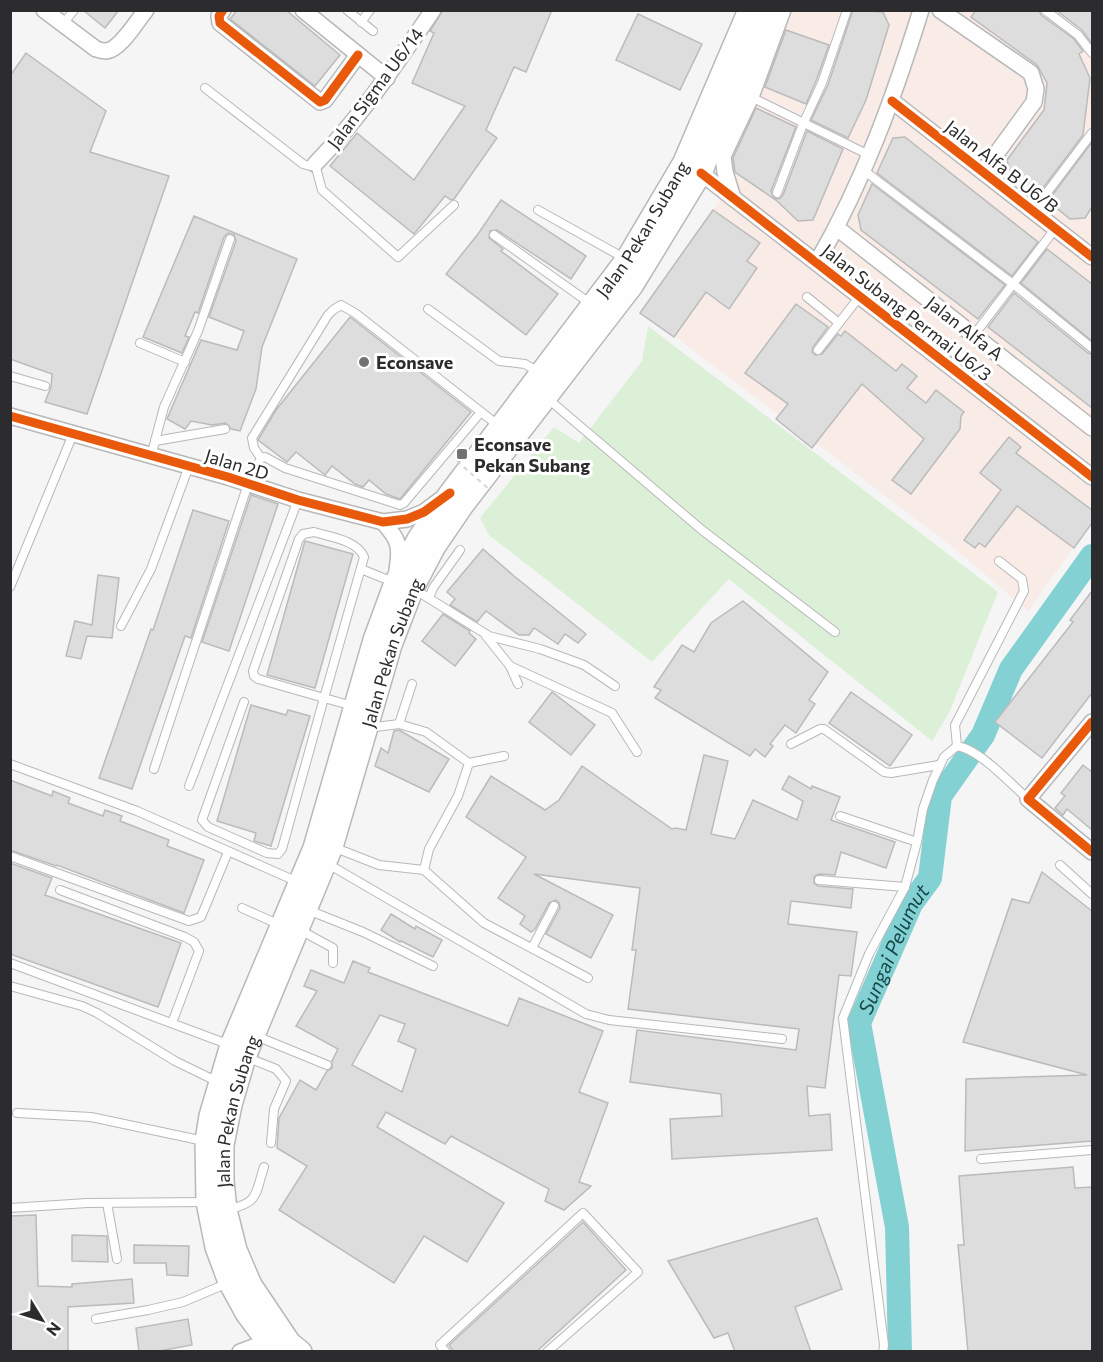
<svg xmlns="http://www.w3.org/2000/svg" width="1103" height="1362" viewBox="0 0 1103 1362" font-family="Commissioner,sans-serif">
<style>
.commercial{fill:#f9ece7}
.green{fill:#dcf0d7}
.lines{fill:none;stroke-linecap:round;stroke-linejoin:round}
.river{stroke:#84d1d3;stroke-width:24}
.building{fill:#ddd;stroke:#bbb;stroke-width:1.5;fill-rule:evenodd}
.lane-casing{stroke:#b8b8b9;stroke-width:10}
.street-casing{stroke:#b8b8b9;stroke-width:18}
.secondary-casing{stroke:#b8b8b9;stroke-width:24}
.lane{stroke:#fefefe;stroke-width:8}
.street{stroke:#fefefe;stroke-width:15}
.secondary{stroke:#fefefe;stroke-width:21}
.path-bridge{stroke:#d5d5d5;stroke-width:2;stroke-dasharray:4.5 4.5;stroke-linecap:butt}
.cycleway-casing{stroke:#fff;stroke-width:13}
.cycleway{stroke:#e8590c;stroke-width:9}
.poi-dot{fill:#727273;stroke:#fff;stroke-width:2}
.labels{text-anchor:middle;dominant-baseline:central;stroke-width:6;stroke-linejoin:round;paint-order:stroke}
.street-label{font-size:18px;fill:#2c2b2d;stroke:#fff}
.poi-label{font-size:18px;font-weight:bold;fill:#2c2b2d;stroke:#fff;text-anchor:start}
.water-label{font-size:20px;font-style:italic;fill:#164849;stroke:#fff}
</style>
<rect width="100%" height="100%" fill="#f5f5f6"/>
<!-- commercial -->
<path class="commercial" d="M785 11H1092V522L1028 611 949 544 695 352 641 309 726 192 753 119Z"/>
<!-- green -->
<path class="green" d="M648 326 998 592 949 713 932 741 729 579 652 662 489 535 480 518 554 427 579 443 642 361Z"/>
<g class="lines">
<!-- river -->
<path class="river" id="s1" d="M900 1352 897 1227 859 1023 911 904 930 878 940 796 983 735 1011 669 1092 556"/>
</g>
<!-- building -->
<g class="building">
<path d="M83 10H119L105 28Z"/>
<path d="M237 10H286L340 55 315 86 230 19Z"/>
<path d="M443 10H552L526 72 514 67 486 130 497 138 454 199 451 200 445 196 414 234 330 166 357 133 414 180 465 106 412 83 434 33 430 31Z"/>
<path d="M853 10 883 12 889 25 866 100 848 138 811 120 828 85Z"/>
<path d="M976 10H1039L1041 15 1074 39 1083 51 1079 54 1090 78 1083 135 1040 192 1010 171 1007 160 1044 110 1047 83 1037 65 971 17Z"/>
<path d="M1056 10H1092V44L1082 30Z"/>
<path d="M638 14 702 44 680 90 616 60Z"/>
<path d="M786 30 829 45 816 81 806 104 765 87Z"/>
<path d="M26 53 106 111 90 152 169 176 87 414 45 402 51 387 52 374 10 359V76Z"/>
<path d="M756 108 796 127 771 191 774 198 779 199 783 195 807 131 843 149 813 220 798 221 777 201 735 172 733 158Z"/>
<path d="M905 137 1038 242 1012 276 877 173 893 138Z"/>
<path d="M1092 142V207L1085 218 1070 219 1048 201Z"/>
<path d="M872 184 1005 285 978 319 861 230 858 215Z"/>
<path d="M501 200 586 256 571 279 497 230 490 231 489 238 503 249 501 251 558 294 526 335 446 274 478 234Z"/>
<path d="M713 210 760 243 747 261 757 268 729 309 706 292 674 337 640 313Z"/>
<path d="M194 216 297 259 262 347 256 389 240 431 231 429 226 423 212 425 191 421 185 429 167 419 201 340 237 350 244 331 209 317 236 241 234 235 228 233 224 237 198 313 195 312 185 336 189 337 182 353 143 337Z"/>
<path d="M1047 249 1092 284V341L1021 283Z"/>
<path d="M1014 293 1088 353 1092 354V408L988 327Z"/>
<path d="M796 304 828 327 813 347 812 352 815 355 822 354 838 334 841 336 845 331 896 371 902 364 917 376 907 388 926 403 936 390 964 412 961 416 960 429 911 494 892 480 924 439 862 384 812 448 776 419 788 404 745 373Z"/>
<path d="M350 317 471 412 400 499 386 494 369 480 363 487 355 484 332 466 325 475 296 452 287 462 258 440 276 410Z"/>
<path d="M1009 437 1021 447 1016 453 1092 510V523L1074 548 1017 506 985 547 979 543 975 548 964 540 1001 490 980 473Z"/>
<path d="M251 495 278 504 229 651 202 642Z"/>
<path d="M193 510 229 521 191 638 185 636 132 789 99 778 151 629 153 630Z"/>
<path d="M305 541 353 554 315 688 267 675Z"/>
<path d="M483 549 514 576 586 634 578 643 565 634 558 644 534 628 529 635H519L486 611 477 622 450 605 455 599 447 592Z"/>
<path d="M98 575 119 578 112 638 87 636 81 659 66 656 75 621 92 625Z"/>
<path d="M1092 591V693L1042 758 995 722 1073 622 1070 620Z"/>
<path d="M743 601 828 672 809 700 815 704 796 733 785 725 770 744 773 746 765 757 755 749 750 756 655 698 661 690 654 687 682 645 694 652 711 623Z"/>
<path d="M443 614 470 631 469 633 476 639 455 666 422 641Z"/>
<path d="M552 692 595 725 571 755 529 722Z"/>
<path d="M851 692 912 735 890 766 829 723Z"/>
<path d="M251 705 286 715 288 710 310 716 271 846 254 841 256 833 217 821Z"/>
<path d="M399 730 449 759 429 792 375 766 381 748 388 753 394 731Z"/>
<path d="M704 755 728 761 711 834 735 839 753 800 797 820 803 801 782 789 789 776 811 789 812 786 840 797 831 820 895 842 886 868 841 852 835 875 819 874 814 877V883L818 886 853 889 851 908 791 901 788 924 857 932 851 976 839 975 825 1088 807 1086 809 1116 830 1114 832 1150 672 1159 670 1119 722 1116 721 1094 630 1082 637 1030 796 1050 799 1029 628 1009 636 950H632L640 888 534 874 613 915 591 958 546 934 560 908 559 903 556 900 549 903 535 929 531 932 520 924 525 916 498 898 526 857 466 817 491 776 545 810 559 800 582 766 672 829 676 828 686 830Z"/>
<path d="M1083 765 1092 772V830L1067 809 1063 815 1055 808 1065 796 1061 793Z"/>
<path d="M10 780 52 796 53 791 70 798 68 803 103 816 105 810 122 816 120 821 169 840 167 846 204 860 184 913 57 865 56 866 10 850Z"/>
<path d="M10 863 52 878 45 895 181 943 158 1007 10 954Z"/>
<path d="M1042 872 1092 911V1141L965 1151 966 1079 1087 1075 963 1042 1012 899 1029 903Z"/>
<path d="M391 914 415 929 416 926 442 940 433 957 401 941 400 942 381 930Z"/>
<path d="M353 961 370 968 368 972 508 1026 519 998 603 1031 579 1092 608 1103 579 1182 591 1186 564 1210 545 1201 549 1189 451 1136 445 1144 386 1112 377 1127 504 1203 467 1262 424 1236 394 1283 279 1210 307 1166 277 1148 279 1118 300 1080 316 1090 327 1071 332 1068V1061L338 1049 296 1026 317 991 304 986 311 970 344 983ZM380 1015 405 1024 398 1041 416 1049 402 1092 352 1065Z"/>
<path d="M1073 1167 1075 1188 1092 1187V1352H968L958 1245H964L959 1176Z"/>
<path d="M36 1215 38 1286 72 1287V1284L132 1279 134 1303 68 1307V1352H10V1216Z"/>
<path d="M817 1218 842 1289 795 1307 811 1352H735L728 1333 714 1338 668 1261Z"/>
<path d="M583 1222 626 1270 536 1352H454L449 1345Z"/>
<path d="M72 1235 107 1236 108 1262 72 1261Z"/>
<path d="M134 1245 189 1246 188 1276 167 1275 166 1263H134Z"/>
<path d="M188 1319 192 1345 154 1352H139L136 1328Z"/>
</g>
<g class="lines">
<defs>
<g id="lane">
<path d="M347 10 373 31"/>
<path d="M1045 10 1078 35 1092 53"/>
<path d="M361 22 370 10"/>
<path d="M63 24 74 10"/>
<path d="M205 88 303 164 310 166 315 164 322 190 398 257 454 205"/>
<path d="M751 97 869 155"/>
<path d="M862 169 1013 284 1092 348"/>
<path d="M777 193 803 124 822 83 847 10"/>
<path d="M538 210 626 259"/>
<path d="M1033 211 1092 133"/>
<path d="M494 235 591 304"/>
<path d="M807 297 839 323"/>
<path d="M428 309 499 361 525 364 540 373"/>
<path d="M974 335 1055 229"/>
<path d="M140 343 185 362"/>
<path d="M818 350 860 296"/>
<path d="M10 376 45 386"/>
<path d="M547 398 702 530 835 632"/>
<path d="M155 441 225 429"/>
<path d="M151 456 164 407 198 331 230 239"/>
<path d="M261 458 254 448 252 438 328 315 333 310 341 305 355 313 499 426"/>
<path d="M314 532C330 537 357 540 364 557L324 698 258 679 254 676 253 671 299 539 303 534Z"/>
<path d="M361 569 393 582"/>
<path d="M10 587 73 434"/>
<path d="M414 589 489 636 540 649 584 665 615 686"/>
<path d="M429 598 433 588 460 550"/>
<path d="M121 626 151 569 189 466"/>
<path d="M486 636 510 666 518 684"/>
<path d="M510 666 612 713 637 752"/>
<path d="M244 702 202 820 208 827 267 853 278 854 282 849 324 698 353 706"/>
<path d="M399 724 412 684"/>
<path d="M368 728 399 724 426 732 469 763"/>
<path d="M791 744 820 729H824L884 772 891 773 939 765"/>
<path d="M957 746 955 725 1024 591 1022 579 999 561"/>
<path d="M10 764 137 811 298 882"/>
<path d="M154 769 248 484 261 458 265 457 285 468 400 505 404 503 481 412"/>
<path d="M189 786 298 500"/>
<path d="M840 816 917 842"/>
<path d="M333 847 379 865 424 870 484 923 588 978"/>
<path d="M10 856 189 921 201 917 228 852"/>
<path d="M328 864 586 1014 609 1020 782 1039"/>
<path d="M1060 865 1092 894"/>
<path d="M424 870 429 849 458 796 469 763 504 756"/>
<path d="M819 880 905 887"/>
<path d="M60 890 185 937 194 942 199 951 172 1023"/>
<path d="M242 908 280 925"/>
<path d="M308 910 363 932 433 966"/>
<path d="M300 930 333 948V963"/>
<path d="M532 948 554 906"/>
<path d="M10 963 230 1045"/>
<path d="M10 986 82 1006 97 1013 175 1061 218 1082"/>
<path d="M256 1036 327 1065"/>
<path d="M246 1057 276 1069 286 1081 274 1109 271 1143"/>
<path d="M17 1113 91 1117 204 1141"/>
<path d="M981 1159 1092 1150"/>
<path d="M107 1203 117 1259"/>
<path d="M10 1208 87 1203 205 1202"/>
<path d="M229 1209C259 1203 255 1194 264 1167"/>
<path d="M96 1319 148 1310 183 1302 228 1283"/>
<path d="M446 1352 440 1345 583 1213 638 1272 547 1352"/>
<path d="M883 1352 884 1345 843 1018 869 954 905 887 917 842 923 809 933 780 944 757 957 746C979 749 1011 784 1028 799"/>
</g>
<g id="street">
<path d="M44 10 96 49C99 50 102 51 106 51 120 50 137 21 146 10"/>
<path d="M223 10 219 16 220 23 320 102 325 100 358 55"/>
<path d="M303 10 387 78"/>
<path d="M940 10 1031 73 1036 89 1034 102 983 172"/>
<path d="M892 101 1092 257"/>
<path d="M315 164C360 118 396 64 433 10"/>
<path d="M701 173 1092 477"/>
<path d="M733 198 725 172 723 156 751 97 783 10"/>
<path d="M837 228 1092 428"/>
<path d="M817 262C863 183 894 97 921 10"/>
<path d="M10 416 228 477 298 500 383 522 407 519 424 512 440 500"/>
<path d="M383 522C399 540 401 546 397 570"/>
<path d="M1092 722 1028 799 1092 852"/>
<path d="M240 1352 267 1342"/>
</g>
<g id="secondary">
<path id="s2" d="M275 1352 246 1313 229 1282 216 1247 207 1202 206 1141 210 1116 231 1045 314 848 374 640 395 583 418 539 450 493 626 260 684 162 749 10"/>
<path id="s3" d="M301 1352 290 1343 251 1285 236 1250 226 1210 223 1181V1145L231 1105 245 1057 332 847 391 645 413 588 435 546 463 505 632 286 701 173 769 10"/>
</g>
</defs>
<!-- lane casing -->
<use href="#lane" class="lane-casing"/>
<!-- street casing -->
<use href="#street" class="street-casing"/>
<!-- secondary casing -->
<use href="#secondary" class="secondary-casing"/>
<!-- lane -->
<use href="#lane" class="lane"/>
<!-- street -->
<use href="#street" class="street"/>
<!-- secondary -->
<use href="#secondary" class="secondary"/>
<!-- path-bridge -->
<path class="path-bridge" d="M457 461 490 490"/>
<defs>
<g id="cycleway">
<path d="M223 10 219 16 220 23 320 102 325 100 358 55"/>
<path d="M892 101 1092 257"/>
<path d="M701 173 1092 477"/>
<path d="M10 416 228 477 298 500 383 522 407 519 424 512 450 493"/>
<path d="M1092 722 1028 799 1092 852"/>
</g>
</defs>
<!-- cycleway casing -->
<use href="#cycleway" class="cycleway-casing"/>
<!-- cycleway -->
<use href="#cycleway" class="cycleway"/>
</g>
<!-- markers -->
<g class="poi-dot">
<circle cx="364" cy="362" r="6"/>
<rect x="456" y="448" width="12" height="12" rx="3"/>
</g>
<g class="labels">
<!-- street labels -->
<g class="street-label">
<text transform="translate(375 88) rotate(-53)">Jalan Sigma U6/14</text>
<text transform="translate(1002 166) rotate(38)">Jalan Alfa B U6/B</text>
<text stroke="none"><textPath href="#s2" startOffset="1251">Jalan Pekan Subang</textPath></text>
<text transform="translate(907 312) rotate(38)">Jalan Subang Permai U6/3</text>
<text transform="translate(965 328) rotate(38)">Jalan Alfa A</text>
<text transform="translate(237 464) rotate(17)">Jalan 2D</text>
<text stroke="none"><textPath href="#s3" startOffset="750">Jalan Pekan Subang</textPath></text>
<text stroke="none"><textPath href="#s3" startOffset="264">Jalan Pekan Subang</textPath></text>
</g>
<!-- poi labels -->
<g class="poi-label">
<text x="376" y="362">Econsave</text>
<text x="474" y="444">Econsave<tspan x="474" dy="21">Pekan Subang</tspan></text>
</g>
<!-- water labels -->
<g class="water-label">
<text stroke="none"><textPath href="#s1" startOffset="414">Sungai Pelumut</textPath></text>
</g>
</g>
<!-- border -->
<rect width="1103" height="1362" fill="none" stroke="#2c2b2d" stroke-width="24"/>
<!-- north arrow -->
<g transform="translate(42 1320) rotate(128)" stroke="#ffffff" stroke-width="4.5" paint-order="stroke">
<path d="M0-4.5L10 22L0 15L-10 22Z" fill="#2c2b2d"/>
<text y="-9" font-size="16" font-weight="bold" text-anchor="middle" fill="#2c2b2d">N</text>
</g>
</svg>
